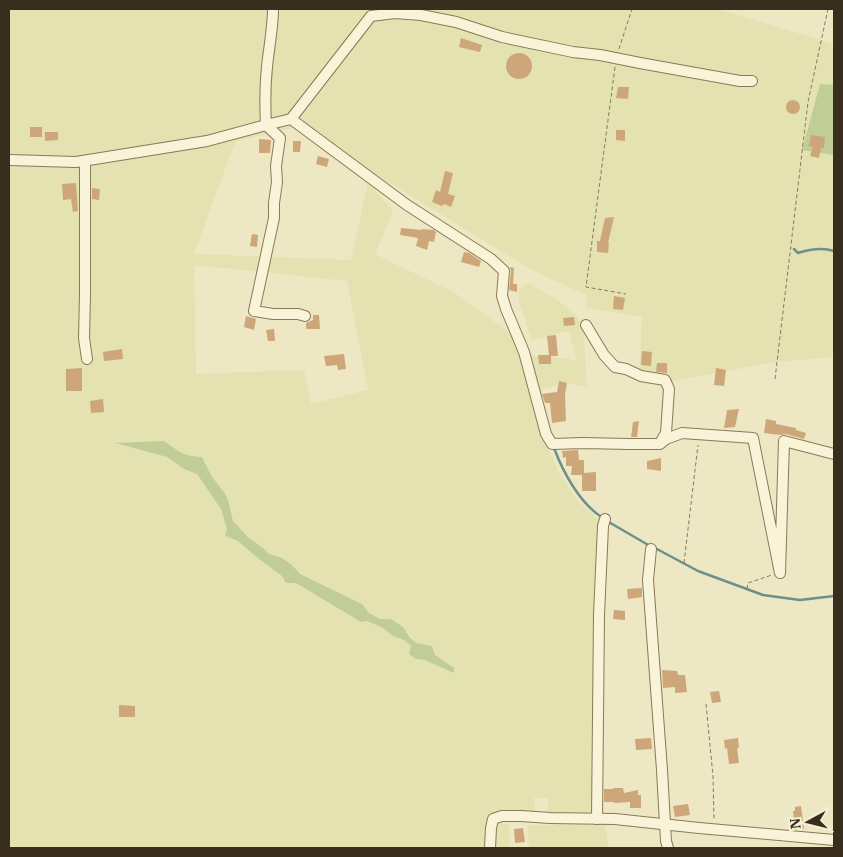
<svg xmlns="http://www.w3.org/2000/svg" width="843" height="857" viewBox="0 0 843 857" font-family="'IBM Plex Serif',serif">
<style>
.farmland{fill:#e4e2b1;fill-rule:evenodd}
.green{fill:#c0cd97}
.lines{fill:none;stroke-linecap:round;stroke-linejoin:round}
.stream{stroke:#6c908b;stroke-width:2.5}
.building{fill:#cda679}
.minor-casing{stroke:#89795a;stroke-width:12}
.path{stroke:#89795a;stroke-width:1;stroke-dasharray:4 2.5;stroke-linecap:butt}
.minor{stroke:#f9f3d7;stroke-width:10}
</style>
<rect width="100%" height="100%" fill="#eee7c4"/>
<!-- farmland -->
<g class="farmland">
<path d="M9 9H718L834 44V357L777 362 661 383 639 378 642 317 587 308 586 295 532 270 375 174 307 124 235 142 194 254 351 260 368 182 393 211 375 254 455 293 512 334 532 396 540 430 559 473 578 501 600 521 595 815H547L548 798H534L535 815H495L486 848H9ZM194 265 347 281 368 390 311 404 304 370 196 374ZM164 441 182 454 192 456 202 457 212 477 224 492 228 500 233 521 248 537 263 548 269 554 282 558 292 565 300 574 362 604 369 613 380 619H391L403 627 410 638 417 643 432 646 435 655 454 668V672L425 660 416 659 411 646 404 640 393 636 383 628 367 621 361 622 296 583H286L282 576 259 559 238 541 225 536 227 529 221 509 197 474 184 469 167 457 117 444Z"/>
<path d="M528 283 558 300 578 318 583 328 587 387 557 381 558 385 535 391 530 356 565 358 577 361 569 331 532 340 519 301V289Z"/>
<path d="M496 824H509L510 847 520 848H495Z"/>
<path d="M605 824 609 848H529L527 825Z"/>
</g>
<!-- green -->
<g class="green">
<path d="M820 84 834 85V155L802 150Z"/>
<path d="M164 441C180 452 183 456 202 457L212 477 224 492 228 500 233 521 248 537 263 548 269 554 282 558 292 565 300 574 362 604 369 613 380 619H391L403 627 410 638 417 643 432 646 435 655 454 668V673L425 660 416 659 409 654 411 646 404 640 393 636 383 628 367 621 361 622 296 583H286L282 576 259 559 238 541 225 536 227 529 221 509 197 474 184 469 167 457 115 443Z"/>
</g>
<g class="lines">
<!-- stream -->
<g class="stream">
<path d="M794 249 798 253C810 249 822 247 834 251"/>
<path d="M554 448C563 472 580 504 603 518"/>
<path d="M607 521 650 546"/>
<path d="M655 548 698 571 763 595 800 600 834 596"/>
</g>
</g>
<!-- building -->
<g class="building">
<path d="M461 38 482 45 480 52 459 47Z"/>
<circle cx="519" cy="66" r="13"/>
<path d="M618 87H629L628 99 616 98Z"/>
<circle cx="793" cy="107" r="7"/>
<rect x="30" y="127" width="12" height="10"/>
<path d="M616 130H625V141L616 140Z"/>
<path d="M45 132H58V140L45 141Z"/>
<path d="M811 135 825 137 824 148H821L819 158 810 156 813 147 809 146Z"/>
<path d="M259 139 271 140 270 153H259Z"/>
<path d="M293 141H301L300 152H293Z"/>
<path d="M318 156 329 159 327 167 316 164Z"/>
<path d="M445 171 453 173 448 194 455 196 451 207 444 204 442 206 432 202 436 190 440 192Z"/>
<path d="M76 183 78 211 73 212 71 199 63 200 62 184Z"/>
<path d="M92 188 100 189 99 200 92 199Z"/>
<path d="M614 217 608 243H609L608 253 597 252V241H600L605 218Z"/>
<path d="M401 228 422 230V229L434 230 436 232 434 242 429 241 427 250 416 246 418 238 400 235Z"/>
<path d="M252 234 258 235 257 247 250 246Z"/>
<path d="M464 252 469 253 481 261 479 267 461 262Z"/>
<path d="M510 267 514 268 513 284H517V292L509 290 511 272Z"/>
<path d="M614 296 625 298 623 310 613 309Z"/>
<path d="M313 315H319L320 329H306V323L313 320Z"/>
<path d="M246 316 256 319 254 330 244 327Z"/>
<path d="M574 317 575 325 564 326 563 318Z"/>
<path d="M274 329 275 341H268L266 330Z"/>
<path d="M556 335 558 356H551V364H539L538 355H549L547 336Z"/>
<path d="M122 349 123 359 104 361 103 352Z"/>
<path d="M642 351 652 352 651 366 641 365Z"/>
<path d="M344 354 346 369 338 370 337 365 326 366 324 356Z"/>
<path d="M657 363H667V373L656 372Z"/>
<path d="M82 368V391H66V369Z"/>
<path d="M716 368 726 370 724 386 714 385Z"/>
<path d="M559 381 567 383 565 394 566 421 552 423 550 403H545L542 394 557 392Z"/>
<path d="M103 399 104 412 91 413 90 401Z"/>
<path d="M739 409 735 427 724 428 727 410Z"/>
<path d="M766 419 776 421V424L796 428V430L806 433 804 439 786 434 780 435 764 433Z"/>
<path d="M639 421 637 437H631L633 422Z"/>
<path d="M578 450 579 460H584V473L596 472V491H582V475H571L572 466H566V457L563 458 562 451Z"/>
<path d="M661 458V471L647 469V461Z"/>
<path d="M642 588V597L628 599 627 589Z"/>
<path d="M614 610 625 611V620L613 619Z"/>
<path d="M662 670 677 671 678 675H685L687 692 675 693V687L663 688Z"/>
<path d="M719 691 721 702 712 703 710 692Z"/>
<path d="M119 705 135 706V717H119Z"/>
<path d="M651 738 652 749 636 750 635 739Z"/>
<path d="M738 738 739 748H737L739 763 729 764 727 748 725 749 724 740Z"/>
<path d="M613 788H623L624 793 638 790V795H641V808H630V802L614 803V802H604V789H613Z"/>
<path d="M688 804 690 815 675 817 673 806Z"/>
<path d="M801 806 804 829 795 830 793 811H795V807Z"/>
<path d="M523 828 525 842 515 843 514 829Z"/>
</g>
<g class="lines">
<defs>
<g id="minor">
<path d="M291 119 371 16 395 13 421 15 456 22 502 37 573 52 600 55 640 63 740 81H752"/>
<path d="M266 125 291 119 407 205 491 259 504 271 502 296 506 309 524 352 546 434 552 444 583 443 629 444H660L666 439 682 433 753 438 780 573 784 441 834 454"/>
<path d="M266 125 280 138 276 166 277 182 274 203V218L254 311 273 314H298L305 316"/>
<path d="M9 160 76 162 207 141 266 125C265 105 265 86 267 67 269 47 273 28 273 9"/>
<path d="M85 161V295L84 338 87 359"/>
<path d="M586 325 604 355 615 367 626 369 641 376 665 380 669 389 666 433 660 443"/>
<path d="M651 549 648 580 662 770 666 841 668 848"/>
<path d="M597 819 599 615 603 526 605 519"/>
<path d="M490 848 491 828 493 819 502 816H521L550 818 615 819 699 828 834 840"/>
</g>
</defs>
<!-- minor casing -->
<use href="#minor" class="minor-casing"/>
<!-- path -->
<g class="path">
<path d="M619 49 632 9"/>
<path d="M615 67 586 287 626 294"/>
<path d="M775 379 808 102 828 9"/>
<path d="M684 563 698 445"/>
<path d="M747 589 748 583 772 575"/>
<path d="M706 704 713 776 714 819"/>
</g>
<!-- minor -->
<use href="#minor" class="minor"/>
</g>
<!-- border -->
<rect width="843" height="857" fill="none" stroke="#392e1e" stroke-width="20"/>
<!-- north arrow -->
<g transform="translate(808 822) rotate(263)" stroke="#f6f0d3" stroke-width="4" paint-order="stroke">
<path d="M0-4L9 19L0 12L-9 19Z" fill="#392e1e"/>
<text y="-8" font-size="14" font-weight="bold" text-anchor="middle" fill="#392e1e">N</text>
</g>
</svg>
